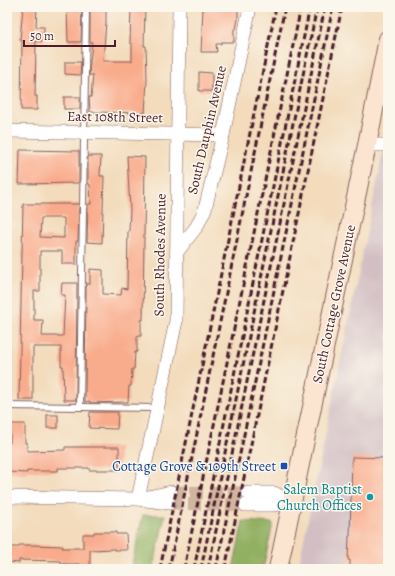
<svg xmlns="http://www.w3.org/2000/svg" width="395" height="576" viewBox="0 0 395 576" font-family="Alegreya,serif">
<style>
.industrial{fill:#d2bec3}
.forest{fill:#92b062;stroke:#6e6846}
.building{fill:#f9ac8c;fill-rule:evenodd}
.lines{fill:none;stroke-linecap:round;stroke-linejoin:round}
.street-tunnel{stroke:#d1b59f;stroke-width:13;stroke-dasharray:13 6;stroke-linecap:butt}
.lane-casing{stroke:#85615e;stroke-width:8}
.street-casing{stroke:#85615e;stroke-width:14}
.secondary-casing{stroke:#85615e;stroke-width:20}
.lane{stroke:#fff;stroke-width:6}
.street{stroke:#fff;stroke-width:13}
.secondary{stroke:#fce5d0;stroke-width:18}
.rail{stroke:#4a1f2b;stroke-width:3;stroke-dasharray:6 3;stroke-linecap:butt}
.transit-dot{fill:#1a4fb4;stroke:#fbf7ec;stroke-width:1.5}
.culture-dot{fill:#0f9aa8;stroke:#fbf7ec;stroke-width:1.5}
.labels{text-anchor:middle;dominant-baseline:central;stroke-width:3;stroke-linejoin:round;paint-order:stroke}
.street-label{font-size:14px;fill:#4a1f2b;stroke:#fbf7ec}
.transit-label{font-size:14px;fill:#164399;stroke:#fbf7ec;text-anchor:end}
.culture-label{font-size:14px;fill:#0d838f;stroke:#fbf7ec;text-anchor:end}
</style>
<rect width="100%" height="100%" fill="#fbf7ec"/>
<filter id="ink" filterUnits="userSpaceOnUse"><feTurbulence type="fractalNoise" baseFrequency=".025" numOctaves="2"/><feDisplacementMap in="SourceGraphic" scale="8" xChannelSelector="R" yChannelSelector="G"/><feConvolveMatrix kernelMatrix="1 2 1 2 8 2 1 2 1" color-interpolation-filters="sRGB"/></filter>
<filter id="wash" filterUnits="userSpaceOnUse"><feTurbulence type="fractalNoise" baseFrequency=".012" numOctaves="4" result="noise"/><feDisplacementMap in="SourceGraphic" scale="16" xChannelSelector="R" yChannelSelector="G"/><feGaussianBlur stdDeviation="0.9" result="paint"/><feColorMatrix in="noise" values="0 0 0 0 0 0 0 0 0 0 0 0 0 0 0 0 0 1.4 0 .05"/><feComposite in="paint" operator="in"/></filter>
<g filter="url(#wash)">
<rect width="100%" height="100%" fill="#f3dbbc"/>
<!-- industrial -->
<path class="industrial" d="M386 141 388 142V569H298L383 153Z"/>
<!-- forest -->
<g class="forest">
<path d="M143 515H165L153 569H131Z"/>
<path d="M243 521 273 523 263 569H233Z"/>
</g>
<g id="blocks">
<!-- building -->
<g class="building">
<path d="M23 7H37L36 27H44V41H36L35 96H37V110H21L22 40H20Z"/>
<path d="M67 7H82L81 42H68Z"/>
<path d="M90 7H106V22L103 61H132V43H130L131 7H145L144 46H146L147 80 145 113 90 112 89 97H91L93 75H89L92 42H90Z"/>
<path d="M203 7H238V19L236 29H234V42H221V44H216L217 52H201Z"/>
<path d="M65 62H81L80 75 65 74Z"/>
<path d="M199 72 212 73V91H199Z"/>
<rect x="64" y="97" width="16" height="12"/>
<path d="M20 150 79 151V183L19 184Z"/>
<path d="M88 156H101L100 176H104L102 243 87 242 88 204H91L90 184H88Z"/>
<path d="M127 156 145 157 143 320H141V336H137V352H135L134 369H132L131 386H129L128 402 90 403V401L85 402V400L86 284H90V269L103 270V294L121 295 122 288 127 289 128 231H129L130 209Z"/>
<path d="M23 204H79L78 241H76V264H62V251H40V291H34V320H43L42 336H63L65 295H61L62 283H77L76 400H64L63 366H61V347H33V400H19ZM41 218H64V238L40 237Z"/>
<path d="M90 412H118L117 429 89 428Z"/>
<rect x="47" y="415" width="11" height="13"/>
<path d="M10 424H25V443H27V451L65 450V447H119V470H89V468H58V471H27V473L8 472V443H10Z"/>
<path d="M352 457 388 458V569H350V560H348L349 536H350Z"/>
<path d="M94 532H116V534H126L127 550H115V549L90 550V569H80V564H61V561L19 560V563L8 562V547H19V545H30L63 546 62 548H83V534H94Z"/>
</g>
</g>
</g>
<g filter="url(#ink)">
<use href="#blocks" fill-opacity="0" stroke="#85615e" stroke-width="1"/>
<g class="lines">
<!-- street-tunnel -->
<g class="street-tunnel">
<path d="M171 492 248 493"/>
<path d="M169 503 245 505"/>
</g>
<defs>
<g id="lane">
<path d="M7 406 157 408"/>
<path d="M80 407 86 7"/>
</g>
<g id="street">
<path d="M7 131 223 135"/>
<path d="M367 145H388"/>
<path d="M177 252 197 226 205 209 223 135 250 7"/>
<path d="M248 493H274L292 502"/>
<path d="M7 497 138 499 169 503"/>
<path d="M148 497 171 492"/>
<path d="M138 499 176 321 179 7"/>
<path d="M245 505H272L292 502"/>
</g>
<path id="secondary" d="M278 569 367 145 388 39"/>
</defs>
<!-- lane casing -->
<use href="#lane" class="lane-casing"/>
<!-- street casing -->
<use href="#street" class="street-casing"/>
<!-- secondary casing -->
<use href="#secondary" class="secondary-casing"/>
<!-- lane -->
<use href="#lane" class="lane"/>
<!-- street -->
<use href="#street" class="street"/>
<!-- secondary -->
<use href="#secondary" class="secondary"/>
<!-- rail -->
<g class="rail">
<path d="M160 569 276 7"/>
<path d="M169 569 285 7"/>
<path d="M184 569 301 7"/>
<path d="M194 569 310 7"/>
<path d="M201 569 317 7"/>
<path d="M208 569 325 7"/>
<path d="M216 569 333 7"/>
<path d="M225 569 342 7"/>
</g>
</g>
</g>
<!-- markers -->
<rect class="transit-dot" x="280" y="462" width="8" height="8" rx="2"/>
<circle class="culture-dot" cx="370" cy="497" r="4"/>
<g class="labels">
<!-- street labels -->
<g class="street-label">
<text transform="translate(115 117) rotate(1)">East 108th Street</text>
<text transform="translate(207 130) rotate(-77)">South Dauphin Avenue</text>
<text transform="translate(160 255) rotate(-89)">South Rhodes Avenue</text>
<text transform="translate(334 304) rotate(-78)">South Cottage Grove Avenue</text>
</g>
<!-- transit labels -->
<g class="transit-label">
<text x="276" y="466">Cottage Grove &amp; 109th Street</text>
</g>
<!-- culture labels -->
<g class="culture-label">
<text x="362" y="489">Salem Baptist<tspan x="362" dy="16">Church Offices</tspan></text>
</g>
</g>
<!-- margin -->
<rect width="395" height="576" fill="none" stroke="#fbf7ec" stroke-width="24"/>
<!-- scale -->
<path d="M24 40v6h91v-6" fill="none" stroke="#4a1f2b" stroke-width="2"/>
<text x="30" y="40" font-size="12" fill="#4a1f2b" stroke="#fbf7ec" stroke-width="3" paint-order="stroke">50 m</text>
</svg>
